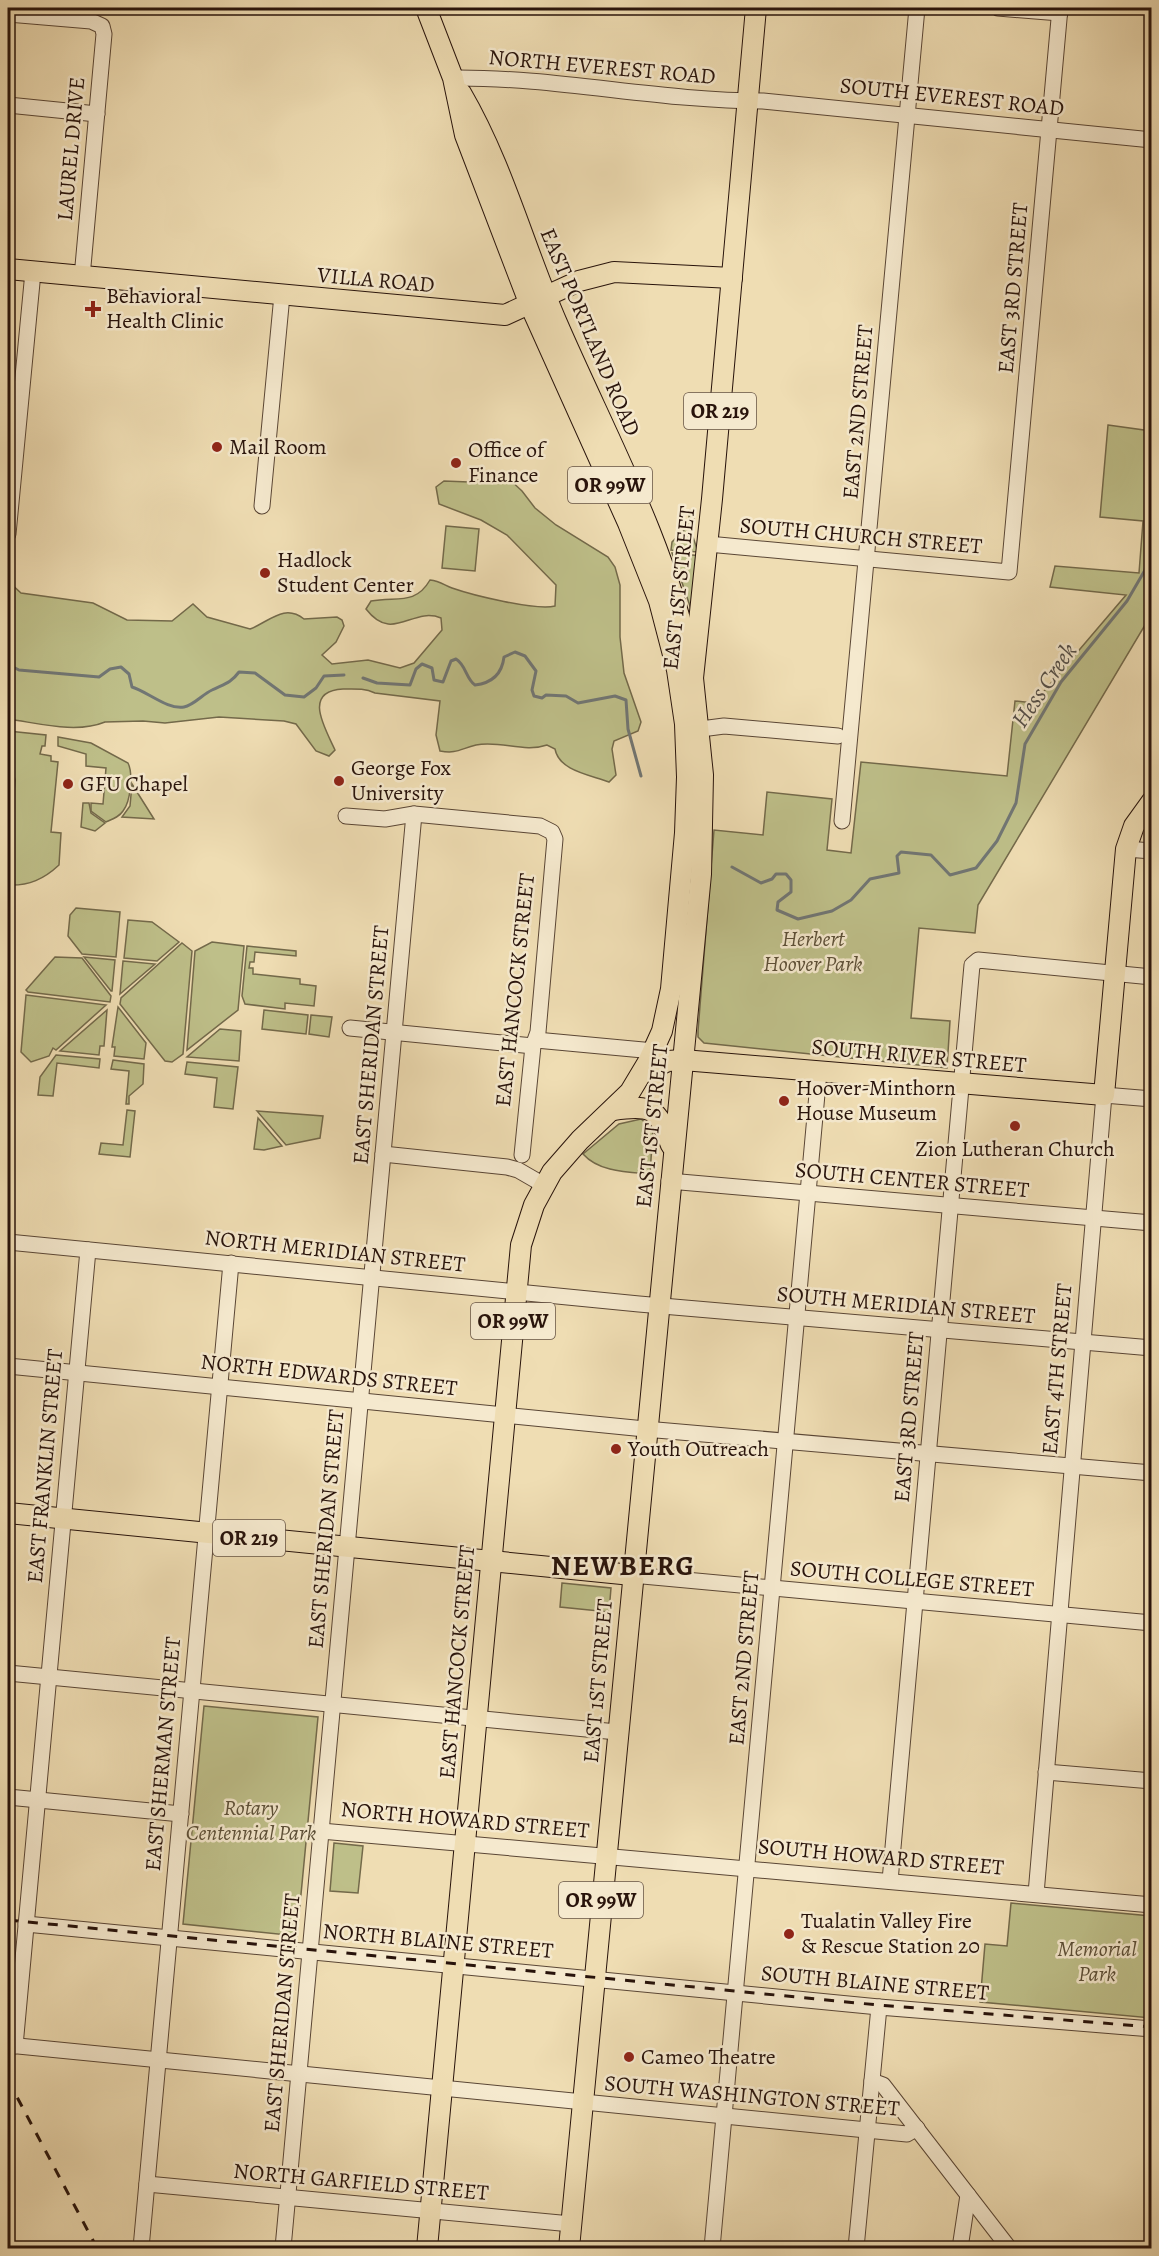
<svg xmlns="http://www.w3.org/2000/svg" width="1159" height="2256" viewBox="0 0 1159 2256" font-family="Alegreya,serif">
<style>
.green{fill:#bebf89;stroke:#73694a;stroke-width:1.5}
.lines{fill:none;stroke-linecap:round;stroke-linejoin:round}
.stream{stroke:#717674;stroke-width:3}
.minor-casing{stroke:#5a4635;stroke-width:17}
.major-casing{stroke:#28130b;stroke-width:22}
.minor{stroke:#f5e9ce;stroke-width:15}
.major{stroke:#efddb3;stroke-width:20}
.rail{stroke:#28130b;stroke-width:3;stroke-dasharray:10 10;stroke-linecap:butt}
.poi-dot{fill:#8f2418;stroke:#f5e9ce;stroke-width:2}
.labels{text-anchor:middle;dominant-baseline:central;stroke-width:5;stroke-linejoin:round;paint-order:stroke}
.shield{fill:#f5e9ce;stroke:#665346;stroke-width:1.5}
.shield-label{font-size:21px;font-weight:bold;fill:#28130b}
.street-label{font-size:22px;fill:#28130b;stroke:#f5e9ce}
.poi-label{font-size:22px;fill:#28130b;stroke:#f5e9ce;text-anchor:start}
.park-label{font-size:22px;font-style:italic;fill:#5c4f37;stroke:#f5e9ce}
.water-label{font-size:24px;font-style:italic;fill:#524d48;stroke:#f5e9ce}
.district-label{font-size:28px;font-weight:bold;letter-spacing:1.5px;fill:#28130b;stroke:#f5e9ce}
</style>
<rect width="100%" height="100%" fill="#efddb3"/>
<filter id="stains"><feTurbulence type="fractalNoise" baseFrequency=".00333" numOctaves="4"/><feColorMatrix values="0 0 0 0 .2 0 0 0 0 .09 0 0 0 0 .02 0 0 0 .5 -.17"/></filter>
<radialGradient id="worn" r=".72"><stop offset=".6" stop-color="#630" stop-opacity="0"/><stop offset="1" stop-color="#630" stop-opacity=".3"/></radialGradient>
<!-- green -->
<g class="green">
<path d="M1108 425 1151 431V615L978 905 975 933 919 928 911 1018 950 1021 947 1068 704 1043 698 1037V1031L714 830 763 835 767 792 832 799 827 850 851 853 861 762 1007 776 1015 701 1034 703 1126 595 1050 587 1055 566 1139 573 1143 521 1100 517Z"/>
<path d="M489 478 509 479 522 491 535 508 556 525 608 557 615 567 620 585V637L624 673 641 722 638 731 614 741 612 749 616 775 609 782C591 775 559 771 555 749L547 745C524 753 500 740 476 745 460 749 457 754 440 751L436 735 440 701 375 693C364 688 355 689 343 689 302 691 325 728 335 750L329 756 316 751 296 724 284 721 219 717 165 723 143 721 105 722C76 734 38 723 8 719V581L21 593 93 603 127 620 172 621 193 604 207 617 250 629C269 622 284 603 304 619L337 617 342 620 344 626 336 642 322 655 332 664 368 660 400 668 414 663 442 630 441 618C412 606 393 644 366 609L371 601C396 596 415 606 430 580 440 581 444 585 452 588 472 595 536 611 555 606L556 585 507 535 481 520 439 504 436 487 444 481 469 482Z"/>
<path d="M689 510H695L692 534 698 552 671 550 672 542C684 529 690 531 689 510Z"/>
<path d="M446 526 479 529 475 571 442 568Z"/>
<path d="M672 553 702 556 692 612Z"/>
<path d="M8 731 46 735 45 746H42L40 754 51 756V761L58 762 51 832 61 833 59 865C44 879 29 886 8 885V841L12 823 15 780 8 752Z"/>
<path d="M58 737 91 743 128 763C133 773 131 801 123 811 119 817 113 819 106 822L91 811V803L103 804 106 768 86 766V754L58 746Z"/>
<path d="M132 784 154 819 122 817 130 806Z"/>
<path d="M83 803H89L91 813 105 823 95 831 81 827Z"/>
<path d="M76 908 120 912 116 957 82 954 68 936 70 915Z"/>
<path d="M128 920 152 922 179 942 157 961 124 958Z"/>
<path d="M212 942 244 946 238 1010 187 1050 195 951Z"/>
<path d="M182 943 192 951 183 1054 172 1062 165 1061 120 1004 121 998Z"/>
<path d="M247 946 296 951V956L255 952 254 962H250L249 968H253V974L300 979V984L316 986 314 1006 285 1003V1009L245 1004 242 996Z"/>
<path d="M55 957 82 958 111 996 110 1002 28 992 26 990Z"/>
<path d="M84 957 115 960 112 991H111Z"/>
<path d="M123 961 155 964 120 994Z"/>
<path d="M26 995 106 1005 56 1050 53 1048 49 1056 31 1062 21 1052Z"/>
<path d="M118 1007 146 1043 144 1059 114 1056 115 1047H112Z"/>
<path d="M107 1010 104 1046H100L99 1055 60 1051Z"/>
<path d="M264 1010 308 1015 306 1034 262 1029Z"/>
<path d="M311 1015 332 1017 329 1037 309 1034Z"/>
<path d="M220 1029 241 1031 239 1061 187 1057Z"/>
<path d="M56 1055 100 1059 99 1068 57 1063 53 1096 38 1095 40 1077Z"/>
<path d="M113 1060 144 1064 143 1084 129 1096V1104H126L129 1071 111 1069Z"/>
<path d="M187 1062 238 1067 233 1109 214 1107 217 1078 185 1074Z"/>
<path d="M127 1110 135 1111 130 1157 99 1154 101 1143 123 1145Z"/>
<path d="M257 1111 323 1116 320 1138 286 1145Z"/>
<path d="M258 1118 282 1146 264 1150 254 1149Z"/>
<path d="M641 1119 653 1129 650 1174C627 1172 599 1172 583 1154L619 1124Z"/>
<path d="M562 1583 611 1588 609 1612 560 1607Z"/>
<path d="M204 1706 318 1717 297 1936 183 1924Z"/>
<path d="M334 1843 363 1846 358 1893 330 1891Z"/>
<path d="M1011 1903 1151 1916V2018L980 2002 985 1944 1007 1946Z"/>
</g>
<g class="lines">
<!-- stream -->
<g class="stream">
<path d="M8 655 11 666 19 670 99 677 110 669 121 667 129 674 132 687C148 692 168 710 184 707 194 705 203 694 212 690 224 684 231 683 239 672L255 673 285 695 304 697 316 688 324 676 344 675"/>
<path d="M363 678 377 683 410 685 416 669 422 664 432 668 434 680 443 682 451 661 456 659C466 665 466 679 475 685 492 683 502 674 504 657L515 652 525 656 536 671 532 690 534 696 542 698 546 695 566 696 578 703 615 696 626 700 628 729 641 776"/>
<path d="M732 867 761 883 772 879 776 874H786L791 880V892L778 902 777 910 798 919 832 911 851 900 870 879 899 873 897 856 901 852 931 855 950 875 976 868 997 841 1016 803 1025 744 1061 682 1127 601 1145 570 1152 538"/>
</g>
<defs>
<g id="minor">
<path d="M998 8 1060 13"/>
<path d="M8 14 91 21 102 26 104 34 82 277"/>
<path d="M453 78C557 77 659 101 763 101L1152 140"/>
<path d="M8 105 97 114"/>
<path d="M262 506 282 295"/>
<path d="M8 534 33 272"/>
<path d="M708 544 1009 572 1060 8"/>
<path d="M701 729 724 726 838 736"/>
<path d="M346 816 385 819 414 814 540 826 552 832 555 839 538 1032 533 1046 522 1155"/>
<path d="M842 821 917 8"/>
<path d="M1126 849 1152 851"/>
<path d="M350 1028 533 1046"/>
<path d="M536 1040 654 1051"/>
<path d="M383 1154 507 1167 518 1170 544 1185"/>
<path d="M669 1181 1152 1223"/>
<path d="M8 1242 639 1304 1152 1348"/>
<path d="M8 1366 645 1429 1152 1473"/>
<path d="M632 1575 1152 1623"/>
<path d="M8 1673 617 1732"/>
<path d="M1046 1772 1152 1781"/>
<path d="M8 1797 181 1814"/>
<path d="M321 1831 1152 1905"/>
<path d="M890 1881 972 965 978 960 1152 977"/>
<path d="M1036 1894 1104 1095 1152 1099"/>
<path d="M26 1924 879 2007 1152 2029"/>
<path d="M8 2045 907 2134 917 2128"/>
<path d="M15 2046 88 1250"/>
<path d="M872 2081 883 2085 1009 2248"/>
<path d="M147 2184 571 2224"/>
<path d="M141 2248 231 1263"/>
<path d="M283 2248 414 814"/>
<path d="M712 2248 819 1072"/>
<path d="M856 2248 879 2007"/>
<path d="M960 2248 968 2195"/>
</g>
<g id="major">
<path d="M426 8 453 78 465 135 530 305 628 523 659 601 677 670 685 724 687 777 685 833 671 989 662 1031 648 1062 630 1092 580 1140 552 1172 534 1205 521 1245 427 2248"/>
<path d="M461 93C503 165 524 247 557 323 605 434 665 541 690 660"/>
<path d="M8 269 505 315 579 281 614 272 732 278"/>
<path d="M642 1073 668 1061 683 1060 1104 1095 1126 849 1134 826 1152 801"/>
<path d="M613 1110C653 1104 657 1108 671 1145"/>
<path d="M8 1513 632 1575"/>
<path d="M569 2248 701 874 703 775 693 678 712 499 756 8"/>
</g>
</defs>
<!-- minor casing -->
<use href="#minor" class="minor-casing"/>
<!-- major casing -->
<use href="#major" class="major-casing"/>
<!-- minor -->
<use href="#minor" class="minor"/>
<!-- major -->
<use href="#major" class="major"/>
<!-- rail -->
<g class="rail">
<path d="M8 1920 878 2005 1152 2027"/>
<path d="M8 2080 97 2248"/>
</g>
</g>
<!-- markers -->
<g class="poi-dot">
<path d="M90 300h6v6h6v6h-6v6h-6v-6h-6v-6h6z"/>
<circle cx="217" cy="447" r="6"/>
<circle cx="456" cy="463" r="6"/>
<circle cx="265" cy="573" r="6"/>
<circle cx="339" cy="781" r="6"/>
<circle cx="68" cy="784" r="6"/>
<circle cx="784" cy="1101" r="6"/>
<circle cx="1015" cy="1126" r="6"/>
<circle cx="616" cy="1449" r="6"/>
<circle cx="789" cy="1934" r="6"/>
<circle cx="629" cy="2057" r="6"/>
</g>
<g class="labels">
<!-- shield labels -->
<g class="shield">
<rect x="684" y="393" width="72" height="36" rx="4.5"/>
<rect x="568" y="467" width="84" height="36" rx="4.5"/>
<rect x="471" y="1303" width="84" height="36" rx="4.5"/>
<rect x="213" y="1520" width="72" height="36" rx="4.5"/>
<rect x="559" y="1882" width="84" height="36" rx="4.5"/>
</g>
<g class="shield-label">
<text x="720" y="411">OR 219</text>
<text x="610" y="485">OR 99W</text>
<text x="513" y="1321">OR 99W</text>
<text x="249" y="1538">OR 219</text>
<text x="601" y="1900">OR 99W</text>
</g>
<!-- street labels -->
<g class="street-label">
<text transform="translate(602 67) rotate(5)">NORTH EVEREST ROAD</text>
<text transform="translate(952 97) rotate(6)">SOUTH EVEREST ROAD</text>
<text transform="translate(71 149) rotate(-85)">LAUREL DRIVE</text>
<text transform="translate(376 280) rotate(5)">VILLA ROAD</text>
<text transform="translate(1013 288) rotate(-85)">EAST 3RD STREET</text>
<text transform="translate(590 332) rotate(67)">EAST PORTLAND ROAD</text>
<text transform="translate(858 412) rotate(-85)">EAST 2ND STREET</text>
<text transform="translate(861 536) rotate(5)">SOUTH CHURCH STREET</text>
<text transform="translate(679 588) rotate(-84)">EAST 1ST STREET</text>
<text transform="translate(515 990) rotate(-84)">EAST HANCOCK STREET</text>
<text transform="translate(371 1045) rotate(-85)">EAST SHERIDAN STREET</text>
<text transform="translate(919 1056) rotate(5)">SOUTH RIVER STREET</text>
<text transform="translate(652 1126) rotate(-84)">EAST 1ST STREET</text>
<text transform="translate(912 1180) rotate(5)">SOUTH CENTER STREET</text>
<text transform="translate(335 1251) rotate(6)">NORTH MERIDIAN STREET</text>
<text transform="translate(906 1305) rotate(5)">SOUTH MERIDIAN STREET</text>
<text transform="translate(1057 1369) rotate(-85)">EAST 4TH STREET</text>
<text transform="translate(329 1375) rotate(6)">NORTH EDWARDS STREET</text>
<text transform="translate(909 1417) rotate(-85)">EAST 3RD STREET</text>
<text transform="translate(45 1466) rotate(-85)">EAST FRANKLIN STREET</text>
<text transform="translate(326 1529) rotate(-85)">EAST SHERIDAN STREET</text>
<text transform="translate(912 1579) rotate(5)">SOUTH COLLEGE STREET</text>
<text transform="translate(744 1658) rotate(-85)">EAST 2ND STREET</text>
<text transform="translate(457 1662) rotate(-85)">EAST HANCOCK STREET</text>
<text transform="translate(598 1681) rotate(-85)">EAST 1ST STREET</text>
<text transform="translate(163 1754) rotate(-85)">EAST SHERMAN STREET</text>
<text transform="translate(465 1820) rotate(5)">NORTH HOWARD STREET</text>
<text transform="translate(881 1857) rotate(5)">SOUTH HOWARD STREET</text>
<text transform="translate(438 1941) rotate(5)">NORTH BLAINE STREET</text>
<text transform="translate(875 1983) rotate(5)">SOUTH BLAINE STREET</text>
<text transform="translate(282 2013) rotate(-85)">EAST SHERIDAN STREET</text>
<text transform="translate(752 2096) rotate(5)">SOUTH WASHINGTON STREET</text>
<text transform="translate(361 2182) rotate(5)">NORTH GARFIELD STREET</text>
</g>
<!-- poi labels -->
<g class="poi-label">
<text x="106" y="296">Behavioral<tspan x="106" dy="25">Health Clinic</tspan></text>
<text x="229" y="447">Mail Room</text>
<text x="468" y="450">Office of<tspan x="468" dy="25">Finance</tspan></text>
<text x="277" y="560">Hadlock<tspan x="277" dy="25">Student Center</tspan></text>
<text x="351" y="768">George Fox<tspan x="351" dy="25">University</tspan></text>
<text x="80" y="784">GFU Chapel</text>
<text x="796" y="1088">Hoover-Minthorn<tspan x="796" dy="25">House Museum</tspan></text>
<text x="1015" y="1149" text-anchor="middle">Zion Lutheran Church</text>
<text x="628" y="1449">Youth Outreach</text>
<text x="801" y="1921">Tualatin Valley Fire<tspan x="801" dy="25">&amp; Rescue Station 20</tspan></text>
<text x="641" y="2057">Cameo Theatre</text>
</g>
<!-- park labels -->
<g class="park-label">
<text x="813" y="939">Herbert<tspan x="813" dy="25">Hoover Park</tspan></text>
<text x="251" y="1808">Rotary<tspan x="251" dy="25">Centennial Park</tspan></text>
<text x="1097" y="1949">Memorial<tspan x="1097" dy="25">Park</tspan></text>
</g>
<!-- water labels -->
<g class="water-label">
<text transform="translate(1044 685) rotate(-56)">Hess Creek</text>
</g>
<!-- district labels -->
<g class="district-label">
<text x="623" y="1566">NEWBERG</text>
</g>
</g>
<!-- margin -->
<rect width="1159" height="2256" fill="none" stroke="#efddb3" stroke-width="30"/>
<rect x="9" y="9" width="1141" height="2238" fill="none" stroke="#28130b" stroke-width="3"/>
<rect x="15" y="15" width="1129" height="2226" fill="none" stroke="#28130b" stroke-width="1.5"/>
<rect width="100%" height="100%" filter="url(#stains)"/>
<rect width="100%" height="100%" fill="url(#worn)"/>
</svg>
